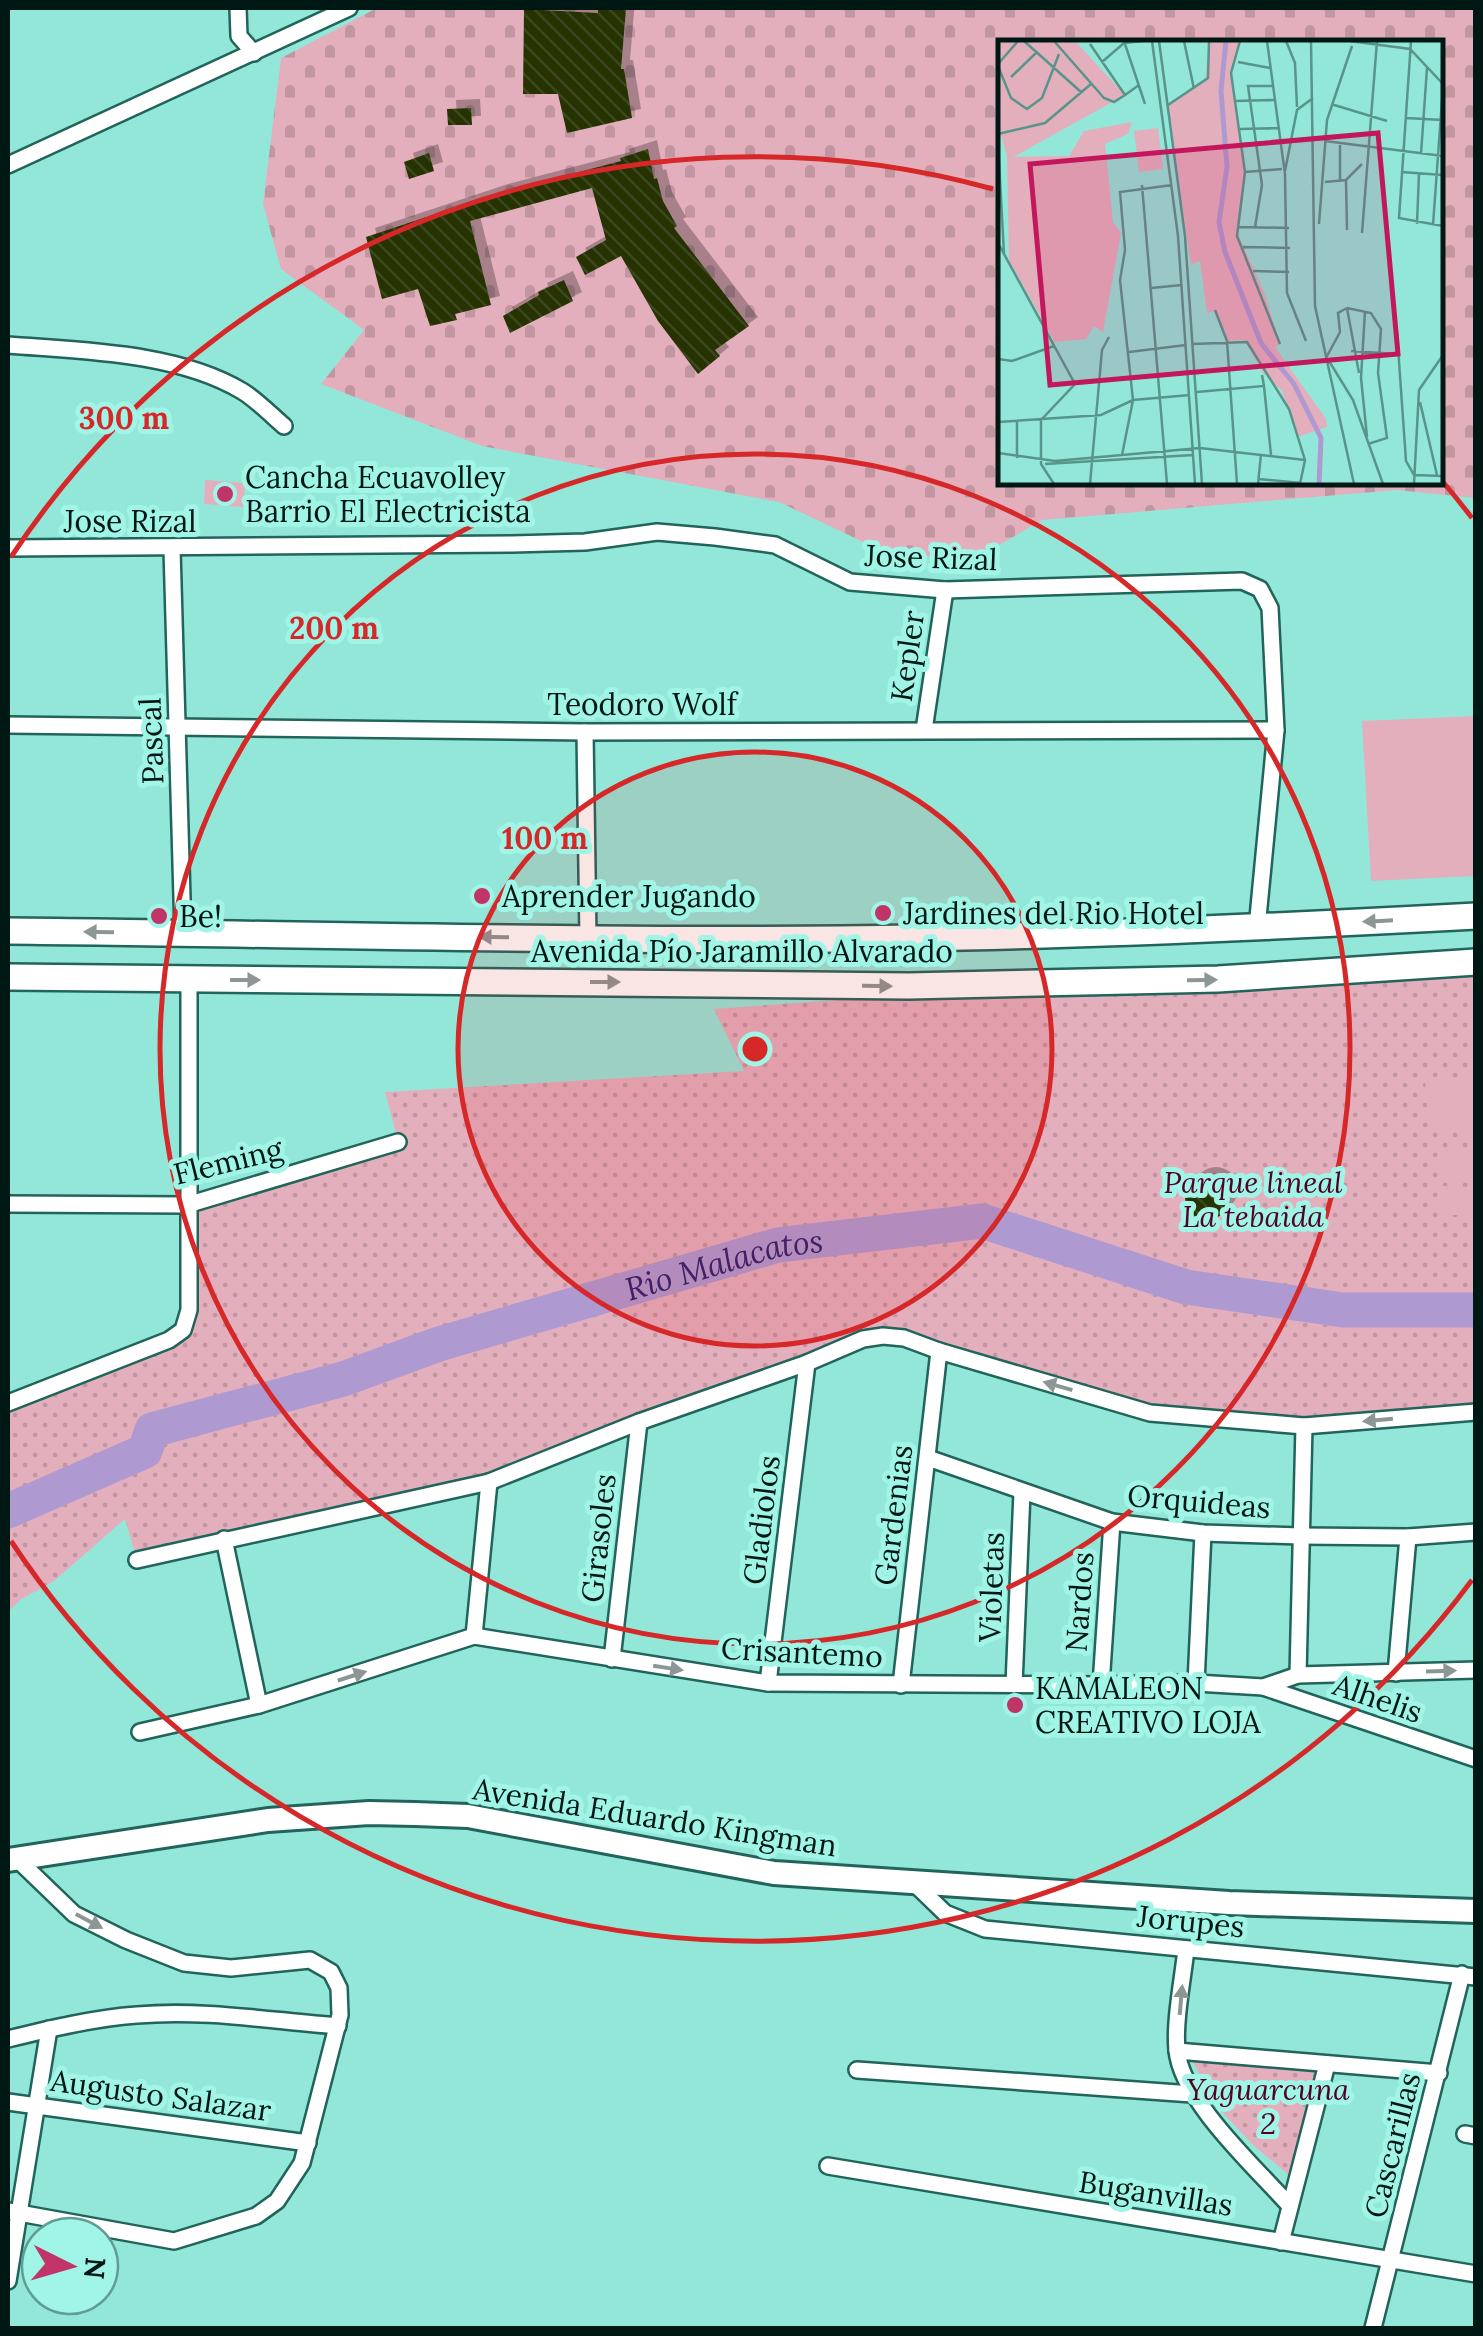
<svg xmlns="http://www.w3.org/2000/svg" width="1483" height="2336" viewBox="0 0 1483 2336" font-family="Lora,serif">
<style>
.cemetery{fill:url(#cemetery-stones);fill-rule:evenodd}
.park{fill:url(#park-dots)}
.garden{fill:#e4afbc}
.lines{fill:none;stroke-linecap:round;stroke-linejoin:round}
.river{stroke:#af99d1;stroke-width:35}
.building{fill:url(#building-back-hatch);filter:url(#shadow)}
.street-casing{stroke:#21645a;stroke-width:20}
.secondary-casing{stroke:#21645a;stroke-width:28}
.primary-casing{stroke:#21645a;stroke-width:30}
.street{stroke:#fff;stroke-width:15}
.secondary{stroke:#fff;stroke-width:22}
.primary{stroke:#fff;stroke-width:25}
.oneway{fill:#8c9795}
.ring{fill:none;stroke:#d62828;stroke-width:5}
.poi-dot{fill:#c03468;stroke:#a0f5e6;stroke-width:4}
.labels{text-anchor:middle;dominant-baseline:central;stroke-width:10;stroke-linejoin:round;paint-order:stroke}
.poi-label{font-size:30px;fill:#001814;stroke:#a0f5e6;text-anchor:start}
.street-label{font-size:30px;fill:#001814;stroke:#a0f5e6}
.park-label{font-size:30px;font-style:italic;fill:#510124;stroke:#a0f5e6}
.water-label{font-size:32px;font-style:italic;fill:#412163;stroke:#a0f5e6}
.inset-river{fill:none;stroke:#af99d1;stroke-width:5}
.inset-road{fill:none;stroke:#58948a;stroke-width:2.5}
.view{fill:#c2185b;fill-opacity:0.15;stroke:#c2185b;stroke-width:5}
.inset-edge{fill:none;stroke:#001814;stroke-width:5}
.centre{fill:#d62828;stroke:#a0f5e6;stroke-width:5}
.ring-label{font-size:30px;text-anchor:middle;font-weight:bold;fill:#d62828;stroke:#a0f5e6;stroke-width:10;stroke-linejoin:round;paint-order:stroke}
</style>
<defs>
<pattern id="cemetery-stones" width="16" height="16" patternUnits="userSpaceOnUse" patternTransform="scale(2.5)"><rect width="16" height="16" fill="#e4afbc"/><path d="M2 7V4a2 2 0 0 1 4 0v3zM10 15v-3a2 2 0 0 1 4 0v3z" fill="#c296a1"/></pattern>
<pattern id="park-dots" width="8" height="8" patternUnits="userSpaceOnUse" patternTransform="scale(2.5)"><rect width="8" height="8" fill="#e4afbc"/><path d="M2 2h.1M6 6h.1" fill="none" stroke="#c296a1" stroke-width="1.8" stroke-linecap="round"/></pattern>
<pattern id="building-back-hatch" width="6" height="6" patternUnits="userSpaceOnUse" patternTransform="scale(2.5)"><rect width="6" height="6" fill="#263104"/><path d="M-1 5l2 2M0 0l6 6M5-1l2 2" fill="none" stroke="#3b461f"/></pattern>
<filter id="shadow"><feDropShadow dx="9" dy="-9" stdDeviation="0" flood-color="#0004"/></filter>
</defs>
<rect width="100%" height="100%" fill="#93e7d9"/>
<!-- cemetery -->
<path class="cemetery" d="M377 8H1475V498L1397 490 1042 520 970 562 880 550 779 502 482 446 321 384 364 330 281 269 263 204 281 58ZM1001 42H1440V482H1001Z"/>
<!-- park -->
<g class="park">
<path d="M1475 961V1412L1304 1426 1150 1413 883 1336 489 1482 137 1560 125 1519 54 1581 20 1600 8 1612V1403L183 1330 187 1205 398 1141 385 1092 744 1071 714 1009 1090 982Z"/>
<path d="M1192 2061 1313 2072 1315 2076 1290 2176 1253 2145 1220 2110Z"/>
</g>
<!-- garden -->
<g class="garden">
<path d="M205 480 245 483 244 507 204 504Z"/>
<path d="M1475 716V876L1371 881 1362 721Z"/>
<path d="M1475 1079V1130L1429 1132 1425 1080Z"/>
<path d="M1438 1149H1475V1177L1439 1178Z"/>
<path d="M1440 1186 1475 1187V1215H1441Z"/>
</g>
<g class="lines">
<!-- river -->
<path class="river" id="s1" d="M8 1511 145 1451 152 1430 343 1379 439 1344 778 1245 982 1221 1186 1287 1343 1310H1476"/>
</g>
<!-- building -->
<g class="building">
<path d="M524 9 598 13V9H626L621 69H624L632 118 567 133 558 94H523Z"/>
<path d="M471 108 472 125H448L447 109Z"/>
<path d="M648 149 654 179 657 178 663 201 677 226 674 228 749 326 715 350 720 356 698 374 658 321 621 256 585 275 576 257 606 240 592 188 470 221 491 305 455 314 457 320 430 326 418 289 382 299 366 237 499 193 621 161 620 158Z"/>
<path d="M429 153 434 171 409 179 404 162Z"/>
<path d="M564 280 573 301 510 333 503 316 539 295 538 292Z"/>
<circle cx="1207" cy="1198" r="22"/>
</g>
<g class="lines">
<defs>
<g id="street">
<path d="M238 8 239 36 254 53"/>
<path d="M8 165 349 8"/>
<path d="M8 345C82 351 177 352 242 391 257 400 271 415 284 426"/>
<path d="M8 548 512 544 585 542 657 532 715 537 775 545 850 582 945 590 1242 581 1260 589 1270 608 1276 730 1257 928"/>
<path d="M172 549 183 933"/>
<path d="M8 725 585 732 1276 730"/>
<path d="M924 730 945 590"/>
<path d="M585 732 588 939"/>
<path d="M8 1204 187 1205 398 1142"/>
<path d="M8 1403 169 1340 183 1330 189 1310V980"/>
<path d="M928 1458 1112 1522 1203 1533 1300 1536 1408 1537 1476 1532"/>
<path d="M224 1539 259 1705"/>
<path d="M137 1560 489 1482 639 1422 807 1363 863 1339 883 1336 904 1338 939 1351 1150 1413 1304 1426 1476 1412"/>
<path d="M474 1636 489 1482"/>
<path d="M612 1659 639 1422"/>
<path d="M1396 1673 1408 1537"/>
<path d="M1298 1675 1304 1426"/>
<path d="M768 1683 807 1363"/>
<path d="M1196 1683 1203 1533"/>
<path d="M901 1685 939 1351"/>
<path d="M1014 1685 1022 1492"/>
<path d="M1101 1685 1112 1522"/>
<path d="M1263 1687 1476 1759"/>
<path d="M140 1732 259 1705 474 1636 768 1683 1101 1685 1196 1683 1263 1687 1298 1675 1476 1670"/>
<path d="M915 1884 945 1913 985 1929 1476 1977"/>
<path d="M1186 1949C1183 1978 1174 2022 1177 2050 1181 2100 1256 2168 1290 2206"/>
<path d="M8 2039C49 2029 94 2018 137 2015 203 2009 272 2021 338 2026"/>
<path d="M1177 2051 1439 2073"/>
<path d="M857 2070 1192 2094"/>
<path d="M8 2102 308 2143"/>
<path d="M1465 2134 1476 2136"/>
<path d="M828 2166 1476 2274"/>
<path d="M8 2211 174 2241 256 2216 277 2201 302 2163 340 2015 339 1988 331 1972 310 1960 231 1968 184 1963 126 1940 74 1914 16 1858"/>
<path d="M1281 2242 1327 2064"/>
<path d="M8 2281 49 2029"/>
<path d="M1373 2328 1462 1974"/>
</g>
<path id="secondary" d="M8 1860 268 1820 369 1813 415 1814 468 1816 774 1873 1229 1903 1476 1911"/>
<g id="primary">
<path d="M8 931C310 934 613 943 916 938 1103 935 1289 926 1476 916"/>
<path d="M8 977 909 986 1218 979 1476 962"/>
</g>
</defs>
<!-- street casing -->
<use href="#street" class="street-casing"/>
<!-- secondary casing -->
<use href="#secondary" class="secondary-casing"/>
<!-- primary casing -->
<use href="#primary" class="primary-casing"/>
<!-- street -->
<use href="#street" class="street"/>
<!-- secondary -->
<use href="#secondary" class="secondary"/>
<!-- primary -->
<use href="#primary" class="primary"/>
</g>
<!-- one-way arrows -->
<defs><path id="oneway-solid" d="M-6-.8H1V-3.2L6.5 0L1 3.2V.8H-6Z" transform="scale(2.5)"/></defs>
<g class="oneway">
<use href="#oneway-solid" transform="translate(1378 921) rotate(177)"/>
<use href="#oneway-solid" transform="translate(99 932) rotate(-179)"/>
<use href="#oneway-solid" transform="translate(494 937) rotate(-179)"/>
<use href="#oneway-solid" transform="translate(245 980)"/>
<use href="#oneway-solid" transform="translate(1202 980) rotate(-1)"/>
<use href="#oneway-solid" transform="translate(605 982)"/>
<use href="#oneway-solid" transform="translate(877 986) rotate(1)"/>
<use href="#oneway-solid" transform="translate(1058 1386) rotate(-164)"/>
<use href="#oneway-solid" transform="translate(1378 1420) rotate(175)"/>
<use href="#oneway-solid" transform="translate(668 1668) rotate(9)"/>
<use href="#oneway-solid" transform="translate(1441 1671) rotate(-2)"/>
<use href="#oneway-solid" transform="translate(352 1676) rotate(-18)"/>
<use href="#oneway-solid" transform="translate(89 1921) rotate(28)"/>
<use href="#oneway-solid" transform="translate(1181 2000) rotate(-85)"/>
</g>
<!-- distance rings -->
<circle cx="755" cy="1049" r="297" fill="#d62828" fill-opacity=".12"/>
<g class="ring">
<circle cx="755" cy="1049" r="297"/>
<circle cx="755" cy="1049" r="595"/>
<path d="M1472 1580A892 892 0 0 1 11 1541M11 557A892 892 0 0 1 993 189M1443 482A892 892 0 0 1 1472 518"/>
</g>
<!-- markers -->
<g class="poi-dot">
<circle cx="225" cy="494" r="10"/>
<circle cx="482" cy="896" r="10"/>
<circle cx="883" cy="913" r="10"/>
<circle cx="159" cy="916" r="10"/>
<circle cx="1015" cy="1705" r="10"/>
</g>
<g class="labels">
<!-- poi labels -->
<g class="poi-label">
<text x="245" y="477">Cancha Ecuavolley<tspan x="245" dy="34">Barrio El Electricista</tspan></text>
<text x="502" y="896">Aprender Jugando</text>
<text x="903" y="913">Jardines del Rio Hotel</text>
<text x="179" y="916">Be!</text>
<text x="1035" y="1688">KAMALEON<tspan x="1035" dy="34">CREATIVO LOJA</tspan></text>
</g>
<!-- street labels -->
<g class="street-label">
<text x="130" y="521">Jose Rizal</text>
<text transform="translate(931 557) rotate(2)">Jose Rizal</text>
<text transform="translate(907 656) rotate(-82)">Kepler</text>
<text x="642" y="704">Teodoro Wolf</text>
<text transform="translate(151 741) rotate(-92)">Pascal</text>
<text x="742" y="951">Avenida Pío Jaramillo Alvarado</text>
<text transform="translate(228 1161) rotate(-14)">Fleming</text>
<text transform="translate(1199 1501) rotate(5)">Orquideas</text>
<text transform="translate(893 1515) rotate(-83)">Gardenias</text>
<text transform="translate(761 1520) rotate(-83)">Gladiolos</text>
<text transform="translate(598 1538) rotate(-84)">Girasoles</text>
<text transform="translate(991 1587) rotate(-88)">Violetas</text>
<text transform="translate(1079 1602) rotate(-86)">Nardos</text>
<text transform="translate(802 1652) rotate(3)">Crisantemo</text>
<text transform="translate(1378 1698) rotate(19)">Alhelis</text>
<text transform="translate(655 1817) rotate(9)">Avenida Eduardo Kingman</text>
<text transform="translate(1191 1921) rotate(6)">Jorupes</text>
<text transform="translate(161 2095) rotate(8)">Augusto Salazar</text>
<text transform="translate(1392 2145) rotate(-76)">Cascarillas</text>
<text transform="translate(1156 2193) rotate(9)">Buganvillas</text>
</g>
<!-- park labels -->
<g class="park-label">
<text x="1253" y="1182">Parque lineal<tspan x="1253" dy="34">La tebaida</tspan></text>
<text x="1268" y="2089">Yaguarcuna<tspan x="1268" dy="34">2</tspan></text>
</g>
<!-- water labels -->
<g class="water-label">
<text stroke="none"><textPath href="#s1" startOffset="768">Rio Malacatos</textPath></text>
</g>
</g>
<!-- overview -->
<g transform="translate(998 40)">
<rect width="445" height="445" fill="#93e7d9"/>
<path d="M134 82 130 94 107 104 115 182 123 193 105 292 96 286 88 299 57 302 11 221 9 117 71 116 86 91Z" fill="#e4afbc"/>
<path d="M211 1H242L233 33 247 132 239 192 266 252 282 304 277 307 328 379 329 387 299 397 284 351 264 332 247 300 229 301 216 271 209 273 202 221 193 225 170 65 207 41Z" fill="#e4afbc"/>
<path d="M0 1H77L127 55 10 120 0 84ZM160 88 165 129 141 132 136 91Z" fill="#e4afbc"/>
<path class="inset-river" d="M228 1 223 51 229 127 221 182 227 212 263 303 296 344 323 398 321 444"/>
<path class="inset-road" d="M26 1 83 52M56 1 106 58 116 62 127 55M126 1 147 64M154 1 180 196 197 444M161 1 187 196 204 444M186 1 196 49M242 1 233 33 247 132 239 196 282 304M269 1 287 134 289 253 308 301M288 1 297 23 299 67M313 1 317 266 356 444M352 1 412 9 445 44M413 1 401 178 445 186M92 4 127 55 141 45M104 22 126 3 145 1M240 22 272 28M0 24 20 1M0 26 13 58 29 69 44 58 61 14M13 37 39 12M237 61 276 60M333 64 389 81M170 65 210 38 211 1M408 78 445 80M241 89 280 88M0 94 47 83 93 44M327 101 445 116M0 102 6 214M342 103V142M242 104 281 102M423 114 429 28M287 131 299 70 315 58M247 132 284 129M403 132 445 135M348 140 349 190M327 142 348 140 364 124M144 145 169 444M321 184 329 80 354 6M419 184 421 133M435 185 445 46M241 187 291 188M257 187 264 145 250 46H274M364 193 379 1M0 203 77 344 43 380M245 207 292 208M255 231 291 232M153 248 184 245M349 268 373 273 383 289 380 333 389 398 370 404M349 268 361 333M217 270 229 301 239 444M367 271 363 338 369 397M399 293 408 421 416 435 445 436M195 304 249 302 291 369 307 420 302 444M353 311 399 314M131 312 188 305M328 318 342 292 340 273 349 268M0 319 14 321 56 306M331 321 355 360 385 444M266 346 273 415M199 352 266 346 264 335M422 362 439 435M43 380V424L56 444M0 382 103 375 135 360 192 355M0 413 57 421 202 408 307 420M124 415 135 360 122 240 127 210 122 152 174 145M19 418V381M47 424 195 415M260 439 303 443M92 444 104 310 111 297M260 444 263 414M416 444 421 350 445 315"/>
<path class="view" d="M380 93 400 314 52 345 32 124Z"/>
<rect width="445" height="445" class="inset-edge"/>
</g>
<circle cx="755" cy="1049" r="15" class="centre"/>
<g class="ring-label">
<text x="124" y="429">300 m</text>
<text x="334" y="639">200 m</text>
<text x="545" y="849">100 m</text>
</g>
<!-- border -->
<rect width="1483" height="2336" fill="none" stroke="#001814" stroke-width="20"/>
<!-- north arrow -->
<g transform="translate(70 2266) rotate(95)"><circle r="48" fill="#a0f5e6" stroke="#609d92" stroke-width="2.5"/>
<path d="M0-8L18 38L0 25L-18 38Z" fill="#c03468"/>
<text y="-15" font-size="28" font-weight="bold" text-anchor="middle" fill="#001814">N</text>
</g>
</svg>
